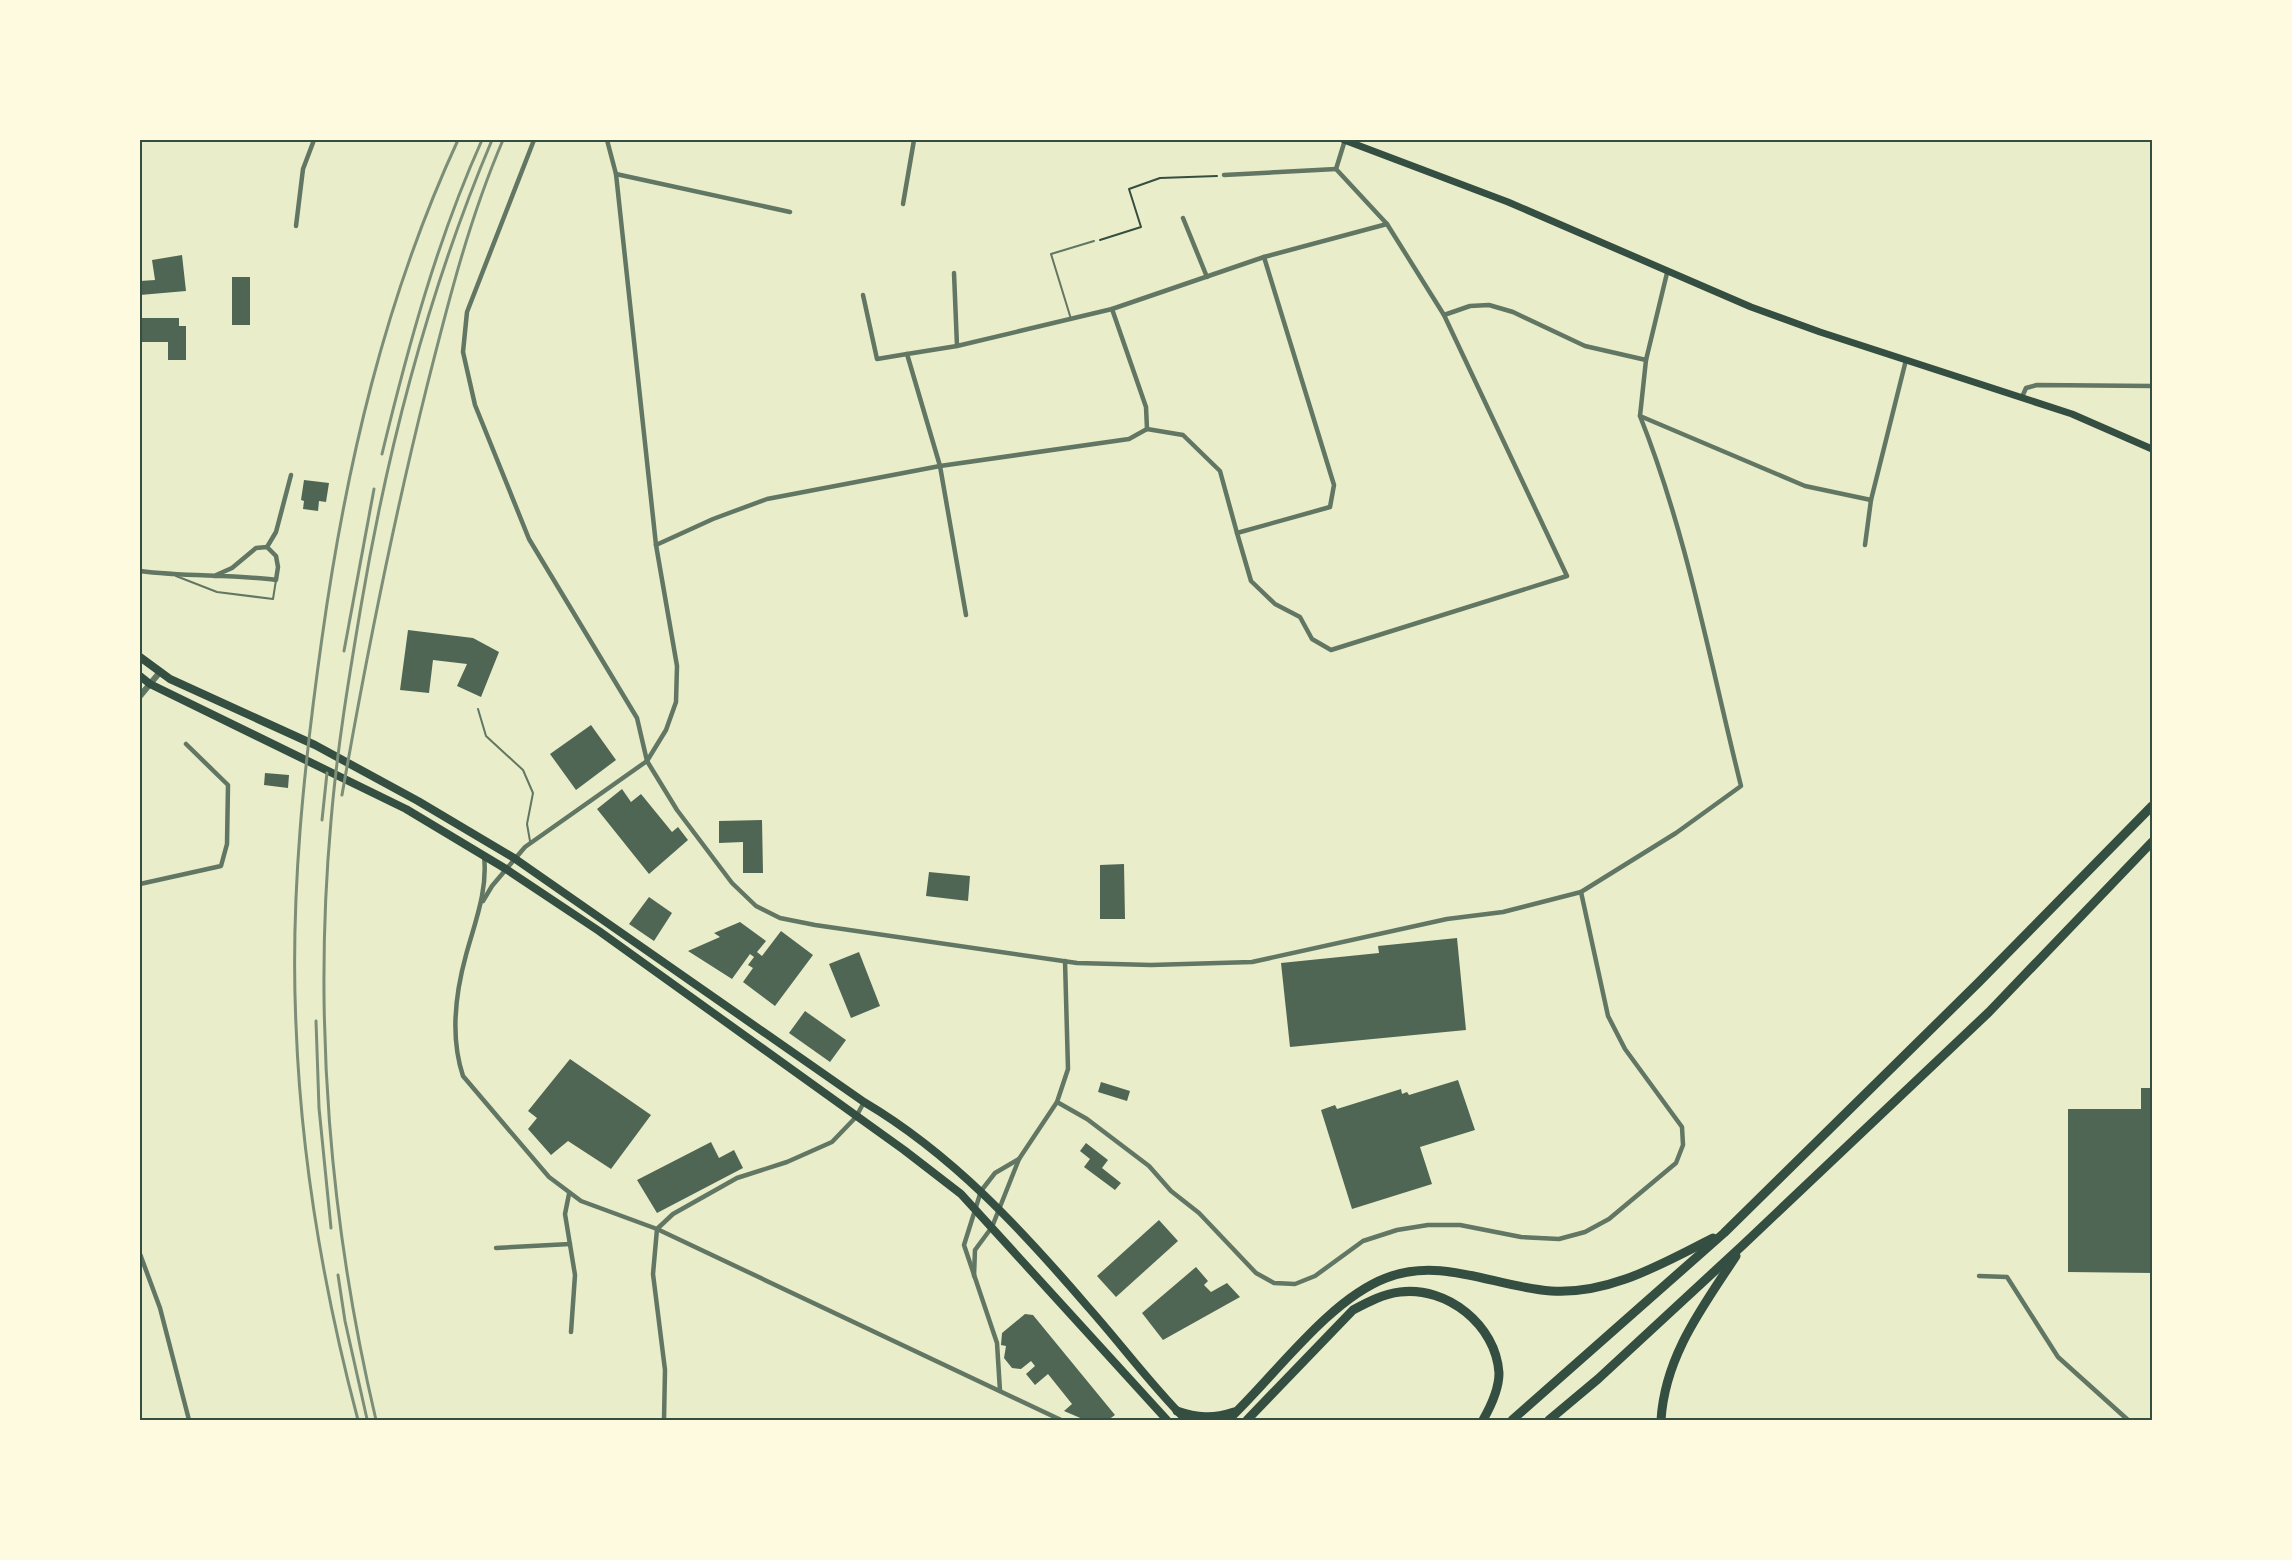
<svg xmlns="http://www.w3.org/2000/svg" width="2292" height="1560" viewBox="0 0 2292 1560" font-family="Poppins,sans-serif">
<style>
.building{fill:#4f6655}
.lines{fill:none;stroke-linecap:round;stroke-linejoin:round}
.path{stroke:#344e41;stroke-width:2}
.service{stroke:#617663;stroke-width:2}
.minor{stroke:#617663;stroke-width:4.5}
.tertiary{stroke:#617663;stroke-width:6}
.secondary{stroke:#344e41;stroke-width:7}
.primary{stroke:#344e41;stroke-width:8}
.motorway{stroke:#344e41;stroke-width:9}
.rail{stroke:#7c8e77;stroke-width:3}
.neatline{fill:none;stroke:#344e41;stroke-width:2}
</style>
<rect width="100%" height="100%" fill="#e9edc9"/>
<!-- building -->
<g class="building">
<path d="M182 255 186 291 140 295V281L155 280 152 260Z"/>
<rect x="232" y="277" width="18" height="48"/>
<path d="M140 318H179V326H186V360H168V342H140Z"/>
<path d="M304 480 329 483 326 502 319 501 318 511 303 509 304 501 301 500Z"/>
<path d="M408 630 473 638 499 652 481 697 457 686 467 664 433 660 429 693 400 690Z"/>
<path d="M591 725 616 760 576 790 550 754Z"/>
<path d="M265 773 289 775 288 788 264 785Z"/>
<path d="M622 789 631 802 641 794 672 832 678 827 688 840 649 874 597 809Z"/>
<path d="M762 820 763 873H743V842L719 843V821Z"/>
<path d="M1124 864 1125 919H1100V865Z"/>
<path d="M929 872 970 876 968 901 926 896Z"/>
<path d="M649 897 672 913 654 941 629 924Z"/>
<path d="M740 922 766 941 757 952 762 956 781 931 813 955 775 1006 743 982 753 968 748 965 754 957 750 954 732 979 688 951 720 937 714 933Z"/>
<path d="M1457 938 1466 1030 1290 1047 1281 963 1379 953 1378 946Z"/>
<path d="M859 952 880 1006 851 1018 829 964Z"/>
<path d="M805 1011 846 1040 830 1062 789 1033Z"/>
<path d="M570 1059 651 1115 611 1169 568 1141 551 1155 528 1129 537 1118 528 1111Z"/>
<path d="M1458 1080 1475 1130 1420 1147 1432 1184 1352 1209 1321 1110 1335 1105 1337 1109 1401 1089 1402 1094 1407 1092 1409 1095Z"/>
<path d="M1101 1082 1130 1091 1127 1101 1098 1092Z"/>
<path d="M2141 1088H2152V1273L2068 1272V1109H2141Z"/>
<path d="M711 1142 719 1158 734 1150 743 1168 657 1213 637 1180Z"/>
<path d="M1086 1143 1108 1160 1102 1168 1121 1183 1115 1190 1084 1167 1090 1159 1080 1151Z"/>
<path d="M1159 1220 1178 1241 1116 1297 1097 1276Z"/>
<path d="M1196 1267 1208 1281 1204 1285 1211 1292 1227 1283 1240 1297 1163 1340 1142 1313Z"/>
<path d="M1025 1314 1033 1315 1115 1415 1108 1420H1085L1064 1411 1072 1404 1048 1374 1035 1385 1026 1374 1035 1366 1031 1361 1021 1369 1012 1368 1004 1358 1006 1346 1001 1345 1002 1333Z"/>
</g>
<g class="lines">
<!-- path -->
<path class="path" d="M1100 240 1141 227 1129 189 1160 178 1217 176"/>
<!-- service -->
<g class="service">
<path d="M1071 319 1051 254 1094 241"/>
<path d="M176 576 217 592 273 599 276 580"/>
<path d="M478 709 486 736 523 770 533 793 527 824 530 841"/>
</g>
<!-- minor -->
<g class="minor">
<path d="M534 140 467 312 463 352 475 405 529 539 637 718 647 761 677 810 732 883 756 906 780 918 815 925 1077 963 1151 965 1252 962 1447 919 1503 912 1581 892 1676 833 1741 786C1710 662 1687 534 1640 416"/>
<path d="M616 174 790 212"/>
<path d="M1224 175 1336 169"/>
<path d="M903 204 914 140"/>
<path d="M1183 218 1207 277"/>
<path d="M296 226 303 169 314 140"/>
<path d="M954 273 957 346"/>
<path d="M1667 273 1646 360 1640 416 1805 486 1871 500"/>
<path d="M863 295 877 359 907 354"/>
<path d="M1112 309 1264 257"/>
<path d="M1444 315 1470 306 1489 305 1513 312 1585 346 1646 360"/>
<path d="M2022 397 2026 388 2037 385 2152 386"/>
<path d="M1147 429 1183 435 1220 471 1237 533 1330 507 1334 485 1264 257 1387 224"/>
<path d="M1237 533 1251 581 1275 604 1300 617 1312 639 1331 650 1567 576 1444 315 1387 224 1336 169 1345 140"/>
<path d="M656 545 713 519 767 499 940 466 1129 439 1147 429"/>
<path d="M1865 545 1871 500 1906 360"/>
<path d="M267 547 276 532 291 475"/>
<path d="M140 571C185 577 231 574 276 580L278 567 276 556 267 547 256 548 232 568 214 576"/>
<path d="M966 615 940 466 907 354 957 346 1112 309 1146 407 1147 429"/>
<path d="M484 856C488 890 475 922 466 955 455 995 450 1037 463 1076L549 1177 581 1201 657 1229 1061 1420"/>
<path d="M140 884 221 866 227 844 228 785 186 744"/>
<path d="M483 901 492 886 525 847 647 761 666 730 676 702 677 666 656 545 616 174 607 140"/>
<path d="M1057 1102 1087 1119 1149 1166 1171 1191 1199 1213 1256 1273 1274 1283 1295 1284 1315 1276 1363 1241 1397 1230 1428 1225H1460L1521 1237 1559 1239 1585 1232 1609 1219 1676 1163 1683 1145 1682 1127 1625 1049 1608 1016 1581 892"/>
<path d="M569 1194 565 1214 575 1275 571 1332"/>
<path d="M496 1248 570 1244"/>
<path d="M140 1254 160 1308 189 1420"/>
<path d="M974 1276 975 1250 992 1227 1019 1159 1057 1102 1068 1069 1065 961"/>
<path d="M1979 1276 2007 1277 2058 1357 2128 1420"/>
<path d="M1000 1391 997 1343 964 1245 981 1191 995 1173 1019 1159"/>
<path d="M664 1420 665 1370 653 1274 657 1229 673 1214 737 1178 787 1162 832 1142 856 1117 864 1102"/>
</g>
<!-- tertiary -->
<path class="tertiary" d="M140 696 160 672"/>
<!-- secondary -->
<path class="secondary" d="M1344 140 1508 202 1751 307 1820 332 2072 414 2152 449"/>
<!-- primary -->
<g class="primary">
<path d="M140 657 170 679 315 745 418 801 514 858 864 1102C952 1154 1022 1230 1088 1307 1121 1344 1151 1385 1186 1420"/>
<path d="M140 676 150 684 406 809 506 869 599 931 904 1150 961 1194 1167 1420"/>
</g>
<!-- motorway -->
<g class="motorway">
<path d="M1177 1411C1197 1418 1213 1419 1234 1412"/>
<path d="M1228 1420C1273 1378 1328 1300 1386 1278 1441 1256 1495 1287 1551 1291 1610 1295 1663 1263 1713 1238"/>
<path d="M1247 1420 1353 1310C1368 1302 1383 1294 1400 1292 1447 1286 1496 1325 1499 1373 1499 1390 1491 1406 1483 1420"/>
<path d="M1512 1420 1724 1233 1979 982 2152 806"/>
<path d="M1549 1420 1598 1379 1744 1244 1989 1012 2152 842"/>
<path d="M1661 1420C1665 1356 1702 1308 1736 1256"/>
</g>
<!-- rail -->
<g class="rail">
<path d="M382 454C408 347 437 240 482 140"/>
<path d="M344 651 374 489"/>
<path d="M342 795C366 658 393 522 427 386 448 303 469 219 503 140"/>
<path d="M322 820 327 773"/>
<path d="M316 1021 319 1108 331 1228"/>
<path d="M338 1275 345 1321 367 1419"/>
<path d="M358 1420C324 1292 301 1158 296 1025 290 896 304 766 322 638 346 466 385 298 458 140"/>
<path d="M376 1420C330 1225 313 1021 331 821 337 749 349 677 361 606 388 446 429 289 492 140"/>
</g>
</g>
<!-- border -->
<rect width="2292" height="1560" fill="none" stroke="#fefae0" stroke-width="282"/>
<rect x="141" y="141" width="2010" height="1278" class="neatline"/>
</svg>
